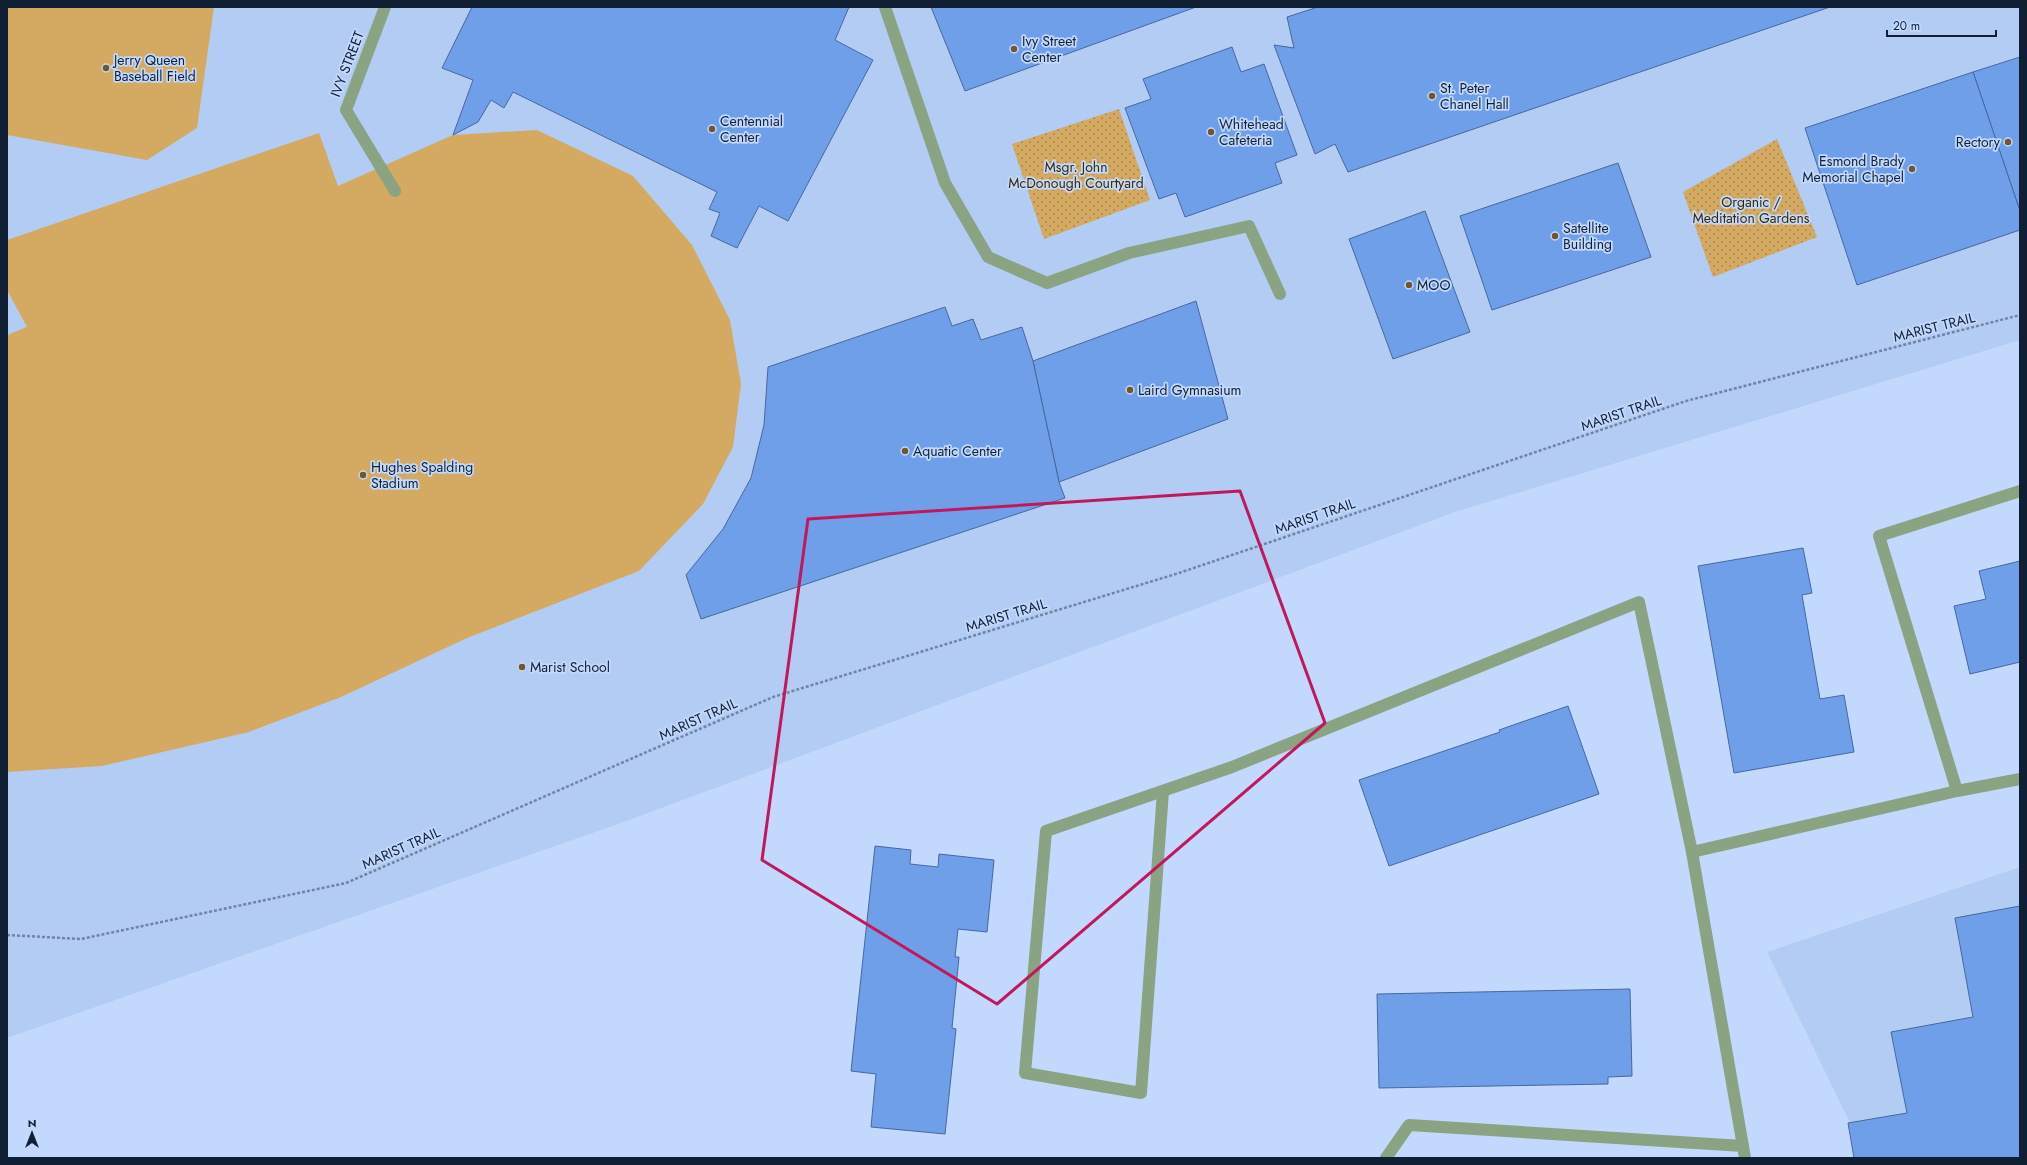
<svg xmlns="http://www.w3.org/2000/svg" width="2027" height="1165" viewBox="0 0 2027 1165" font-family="Jost,sans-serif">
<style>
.built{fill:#b3ccf4}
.grass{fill:url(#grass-dots)}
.pitch{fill:#d4a961}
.building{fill:#709fea;stroke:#46689d}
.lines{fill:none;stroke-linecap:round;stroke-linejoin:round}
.path{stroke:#7184a2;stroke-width:2.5;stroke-dasharray:3 2;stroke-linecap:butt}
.minor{stroke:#8aa383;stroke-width:12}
.marked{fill:none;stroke:#c2185b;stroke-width:3;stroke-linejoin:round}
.poi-dot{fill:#725729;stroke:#c2d9fd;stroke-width:1.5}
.labels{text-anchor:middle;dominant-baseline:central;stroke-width:3.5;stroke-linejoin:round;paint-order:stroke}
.poi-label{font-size:14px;fill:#111f35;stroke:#c2d9fd;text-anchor:start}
.street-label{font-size:14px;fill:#111f35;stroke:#c2d9fd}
.park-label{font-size:14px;fill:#3c2800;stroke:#c2d9fd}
</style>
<defs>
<pattern id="grass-dots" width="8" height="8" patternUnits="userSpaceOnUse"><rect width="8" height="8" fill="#d4a961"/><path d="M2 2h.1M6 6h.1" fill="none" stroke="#ab8951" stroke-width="1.8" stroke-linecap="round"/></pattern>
</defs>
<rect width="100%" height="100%" fill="#c2d9fd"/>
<!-- built -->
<g class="built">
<path d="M7 7H2020V340L1455 512 621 823 7 1038Z"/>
<path d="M2020 867V1158H1867L1767 952Z"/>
</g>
<!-- grass -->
<g class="grass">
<path d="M1119 109 1150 200 1044 239 1012 144Z"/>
<path d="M1777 139 1817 237 1713 277 1683 192Z"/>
</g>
<!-- pitch -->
<g class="pitch">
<path d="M7 7H214L197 128 147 160 7 135Z"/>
<path d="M537 130 633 176 692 245 730 320 741 384 733 447 703 504 639 571 467 638 341 697 249 732 102 766 7 772V335L27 327 7 290V240L319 133 338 186 453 135Z"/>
</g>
<!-- building -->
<g class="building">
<path d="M472 7H849L835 40 873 60 788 221 759 206 737 248 711 236 720 213 709 209 717 192 513 92 504 108 491 100 478 122 453 135 473 80 442 68Z"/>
<path d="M931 7H1196L965 91Z"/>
<path d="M1318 7H1830L1348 172 1335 144 1315 154 1274 45 1294 48 1287 17Z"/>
<path d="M1232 47 1241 72 1264 64 1297 155 1275 163 1282 183 1185 217 1176 193 1159 199 1125 108 1151 99 1143 79Z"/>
<path d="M2020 57V211L1973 72Z"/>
<path d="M1973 72 2020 211V230L1857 285 1805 128Z"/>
<path d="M1618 163 1651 257 1492 310 1460 216Z"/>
<path d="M1425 211 1470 332 1393 359 1349 239Z"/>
<path d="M1196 301 1228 419 1059 482 1033 361Z"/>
<path d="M945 307 952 326 973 319 981 340 1022 327 1033 361 1059 482 1065 498 701 619 686 575 723 529 751 478 764 425 768 367Z"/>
<path d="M1803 548 1812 593 1802 595 1820 699 1844 695 1854 752 1734 773 1698 566Z"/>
<path d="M2020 561V662L1970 674 1954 606 1986 599 1979 571Z"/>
<path d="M1568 706 1599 794 1389 866 1359 780 1500 732 1499 730Z"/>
<path d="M875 846 911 850 910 864 938 867 939 854 994 860 987 932 958 929 955 957H959L952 1028 956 1029 945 1134 871 1127 876 1074 851 1071Z"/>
<path d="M2020 906V1158H1854L1848 1123 1907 1113 1891 1032 1973 1017 1955 918Z"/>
<path d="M1630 989 1632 1076 1608 1077V1084L1379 1088 1377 994Z"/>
</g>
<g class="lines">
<!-- path -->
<path class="path" d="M7 935 81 939 346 883 773 697 1179 573 1686 401 2020 315"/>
<!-- minor -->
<g class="minor">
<path d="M385 7 346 110 395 191"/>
<path d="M885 7 945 183 988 257 1047 283 1129 253 1249 226 1280 294"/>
<path d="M2020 491 1879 536 1957 791 2020 779"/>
<path d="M1163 791 1141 1093 1025 1073 1046 831 1232 767 1639 602 1692 852 1957 791"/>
<path d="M1692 852 1745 1158"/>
<path d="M1386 1158 1409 1125 1743 1146"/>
</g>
</g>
<!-- marked area -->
<path class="marked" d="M1240 491 1325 723 997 1004 762 860 808 519Z"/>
<!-- markers -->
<g class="poi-dot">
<circle cx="1014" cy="49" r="4"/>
<circle cx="106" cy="68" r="4"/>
<circle cx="1432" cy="96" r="4"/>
<circle cx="712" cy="129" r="4"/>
<circle cx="1211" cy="132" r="4"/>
<circle cx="2008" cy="142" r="4"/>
<circle cx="1912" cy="169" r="4"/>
<circle cx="1555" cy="236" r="4"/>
<circle cx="1409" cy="285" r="4"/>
<circle cx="1130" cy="390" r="4"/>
<circle cx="905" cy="451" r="4"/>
<circle cx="363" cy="475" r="4"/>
<circle cx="522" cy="667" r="4"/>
</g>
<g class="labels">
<!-- poi labels -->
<g class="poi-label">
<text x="1022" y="41">Ivy Street<tspan x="1022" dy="16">Center</tspan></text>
<text x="114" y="60">Jerry Queen<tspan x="114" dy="16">Baseball Field</tspan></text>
<text x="1440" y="88">St. Peter<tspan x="1440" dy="16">Chanel Hall</tspan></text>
<text x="720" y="121">Centennial<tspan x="720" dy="16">Center</tspan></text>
<text x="1219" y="124">Whitehead<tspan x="1219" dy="16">Cafeteria</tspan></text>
<text x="2000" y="142" text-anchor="end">Rectory</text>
<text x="1904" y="161" text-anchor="end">Esmond Brady<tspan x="1904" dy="16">Memorial Chapel</tspan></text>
<text x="1563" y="228">Satellite<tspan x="1563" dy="16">Building</tspan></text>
<text x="1417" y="285">MOO</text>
<text x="1138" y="390">Laird Gymnasium</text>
<text x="913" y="451">Aquatic Center</text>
<text x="371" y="467">Hughes Spalding<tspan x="371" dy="16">Stadium</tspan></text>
<text x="530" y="667">Marist School</text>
</g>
<!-- street labels -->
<g class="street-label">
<text transform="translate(347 64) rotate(-69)">IVY STREET</text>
<text transform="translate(1934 327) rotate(-14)">MARIST TRAIL</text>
<text transform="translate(1621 413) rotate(-19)">MARIST TRAIL</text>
<text transform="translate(1315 516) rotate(-19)">MARIST TRAIL</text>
<text transform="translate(1006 615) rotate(-17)">MARIST TRAIL</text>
<text transform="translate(698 719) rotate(-24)">MARIST TRAIL</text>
<text transform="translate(401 848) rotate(-24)">MARIST TRAIL</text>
</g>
<!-- park labels -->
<g class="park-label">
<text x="1076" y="167">Msgr. John<tspan x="1076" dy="16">McDonough Courtyard</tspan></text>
<text x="1751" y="202">Organic /<tspan x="1751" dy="16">Meditation Gardens</tspan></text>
</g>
</g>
<!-- border -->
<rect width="2027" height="1165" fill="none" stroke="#111f35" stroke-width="16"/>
<!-- north arrow -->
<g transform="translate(32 1133)" stroke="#c2d9fd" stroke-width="3" paint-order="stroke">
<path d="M0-3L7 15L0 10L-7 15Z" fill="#111f35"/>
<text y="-6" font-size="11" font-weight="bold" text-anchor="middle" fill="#111f35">N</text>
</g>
<!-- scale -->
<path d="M1887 30v6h109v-6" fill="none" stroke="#111f35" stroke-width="2"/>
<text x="1893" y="30" font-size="12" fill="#111f35" stroke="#c2d9fd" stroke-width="3" paint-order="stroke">20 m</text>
</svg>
